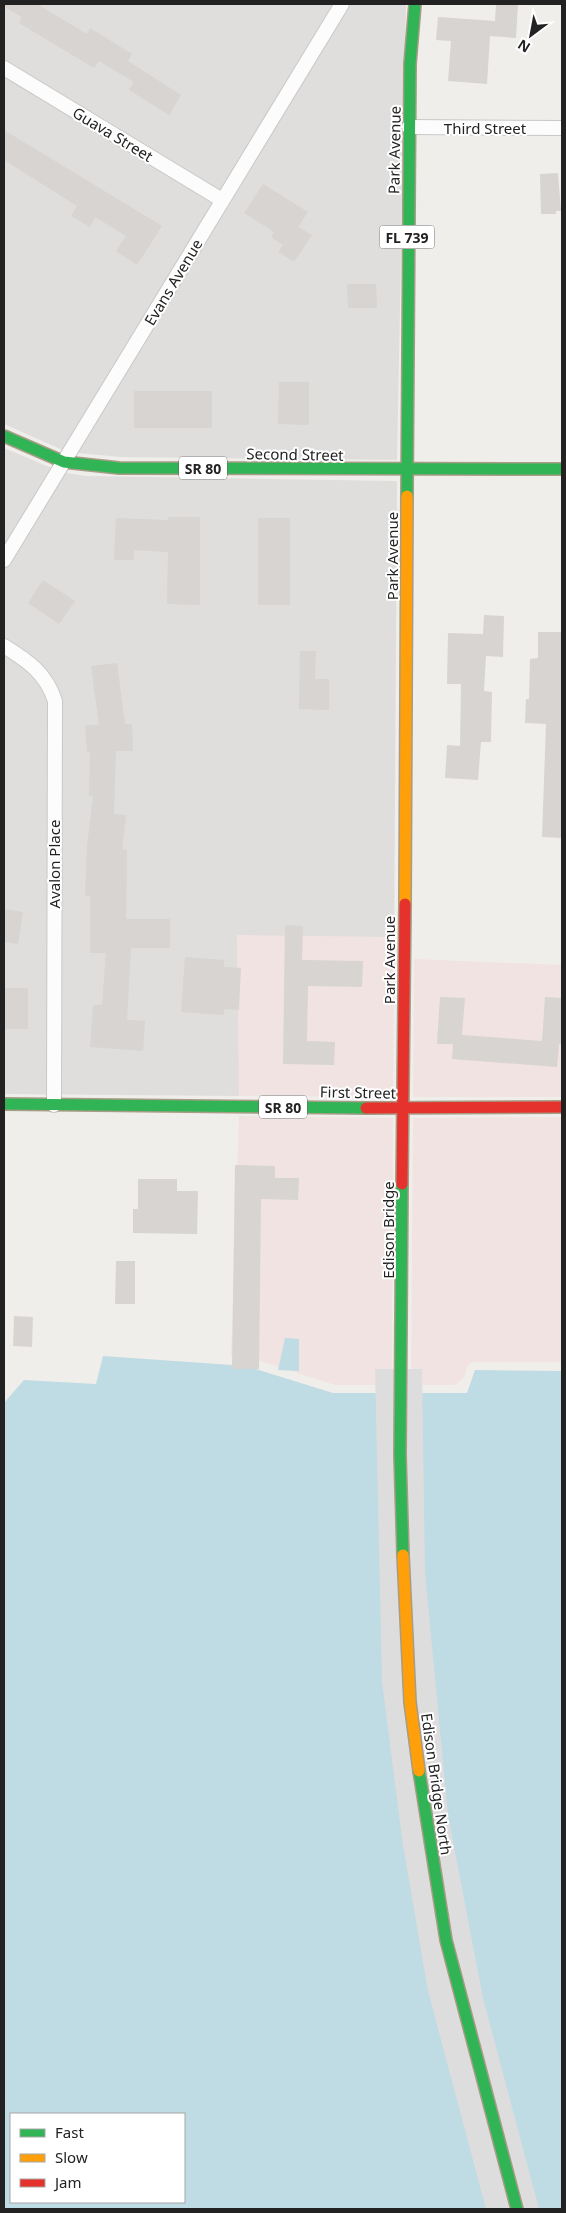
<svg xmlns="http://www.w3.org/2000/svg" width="566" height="2213" viewBox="0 0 566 2213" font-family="'Noto Sans',sans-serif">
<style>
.residential{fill:#dfdedc}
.commercial{fill:#f1e3e1}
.water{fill:#bfdbe3;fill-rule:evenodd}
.pier{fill:#dedddd}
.building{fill:#d7d4d2}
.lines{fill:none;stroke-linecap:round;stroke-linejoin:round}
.street-casing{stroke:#c9c8c7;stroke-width:16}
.fast-casing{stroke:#a79c86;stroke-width:14}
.slow-casing{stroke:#a79c86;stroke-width:14}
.jam-casing{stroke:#a79c86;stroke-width:14}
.street{stroke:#fdfcfc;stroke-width:14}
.fast{stroke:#30b455;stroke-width:11}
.slow{stroke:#ff9f0a;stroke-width:11}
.jam{stroke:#e5322d;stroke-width:11}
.labels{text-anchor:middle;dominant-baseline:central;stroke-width:4;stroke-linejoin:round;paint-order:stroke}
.shield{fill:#fff;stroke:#646464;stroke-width:1}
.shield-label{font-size:14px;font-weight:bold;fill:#222}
.street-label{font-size:15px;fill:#222;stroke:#fff}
</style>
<rect width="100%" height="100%" fill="#f0eeeb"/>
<!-- residential -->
<g class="residential">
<path d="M4 4H406L397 460 120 457 67 452 4 424Z"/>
<path d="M4 448 61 472 86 476 397 481 394 958H391V937L239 1096 4 1094Z"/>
</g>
<!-- commercial -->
<g class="commercial">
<path d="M237 935 391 937V957L394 958 393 1097 239 1096Z"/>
<path d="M414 959 562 965V1097H413Z"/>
<path d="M239 1116 393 1118 392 1385H335L248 1357 231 1356Z"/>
<path d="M562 1117V1362H473L468 1365 464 1378 455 1385H411L413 1118Z"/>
</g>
<!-- water -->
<g class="water">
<path d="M285 1338 299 1339V1371L278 1370Z"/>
<path d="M103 1356 246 1366 333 1393H467L475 1370 562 1371V2209H4V1403L24 1380 96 1384ZM11 2114H184V2202H11Z"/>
</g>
<!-- pier -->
<path class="pier" d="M375 1369H422L425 1572 448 1815 483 1998 539 2209H486L428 1991 402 1839 382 1681Z"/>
<!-- building -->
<g class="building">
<path d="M4 4H37L87 34 90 28 132 54 128 61 181 95 169 115 129 90 134 82 99 61 94 68 19 23 22 17 4 7Z"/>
<path d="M496 4H518L516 38 490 36 487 84 448 81 451 41 436 40 438 17 495 21Z"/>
<path d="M4 130 162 226 137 265 116 251 126 236 95 217 90 227 71 216 77 206 4 160Z"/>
<path d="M558 173 561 211H556V214H541L540 174Z"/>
<path d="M263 184 308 212 298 227 312 235 294 262 278 252 283 245 271 237 274 232 244 213Z"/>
<path d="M347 284H376L377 308H348Z"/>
<path d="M279 382H309V425L278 424Z"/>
<rect x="134" y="391" width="78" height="37"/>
<path d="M168 517H200V605L167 604 168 552 134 550V560H114L116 518 168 520Z"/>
<rect x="258" y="518" width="32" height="87"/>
<path d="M43 580 75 601 59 624 28 603Z"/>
<path d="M484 615 504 616 503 657 486 656 484 691 492 692 491 742H481L478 780 445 778 447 745 460 746 461 684H447L448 633 483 634Z"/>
<path d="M538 632H562V838L542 837 546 724 525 723 526 699H529L530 659 538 658Z"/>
<path d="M300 651H316L315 679H329V710L299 709Z"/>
<path d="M117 663 125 724H132L133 751H116L114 814 126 815 122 849 127 850 126 919H170V948H131L127 1020 145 1021 143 1051 90 1047 93 1005H102L106 953H90V896H85L87 847 93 796H89L90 752H87L85 725H99L91 666Z"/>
<path d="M4 909 23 912 18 944 4 942Z"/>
<path d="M285 925 303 926 302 960 363 961 362 987 308 986 307 1041 335 1042 334 1065 283 1064Z"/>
<path d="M185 957 224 960V967L241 968 239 1010 224 1009V1015L181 1012Z"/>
<rect x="4" y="988" width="24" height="41"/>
<path d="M440 997 465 998 462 1035 542 1041 545 997 562 998V1044H559L557 1067 452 1059 453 1044H437Z"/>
<path d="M235 1165 275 1166V1178H299L298 1200 261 1199 259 1369H232Z"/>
<path d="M138 1179H177V1191H198L197 1234 133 1233V1209H138Z"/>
<path d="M116 1261H135V1304H115Z"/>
<path d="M14 1316 33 1317 32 1347 13 1346Z"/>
</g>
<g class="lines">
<defs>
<g id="street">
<path d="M4 68 222 200"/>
<path d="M409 127 562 128"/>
<path d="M4 560 342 4"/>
<path d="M4 646C28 661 46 673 55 701L54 1105"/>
</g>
<g id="fast">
<path d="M4 436 64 462 119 468 562 469"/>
<path d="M407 496 410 64 415 4"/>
<path d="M4 1104 366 1108"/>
<path d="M402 1184 400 1455 403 1555"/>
<path d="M419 1771 446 1940 517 2209"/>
</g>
<g id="slow">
<path d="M405 904 407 496"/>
<path d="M403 1555 410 1702 419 1771"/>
</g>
<g id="jam">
<path d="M366 1108 562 1107"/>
<path d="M402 1184 405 904"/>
</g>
</defs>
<!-- street casing -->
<use href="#street" class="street-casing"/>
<!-- fast casing -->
<use href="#fast" class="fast-casing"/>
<!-- slow casing -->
<use href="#slow" class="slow-casing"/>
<!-- jam casing -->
<use href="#jam" class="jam-casing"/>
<!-- street -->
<use href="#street" class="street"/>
<!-- fast -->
<use href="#fast" class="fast"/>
<!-- slow -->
<use href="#slow" class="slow"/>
<!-- jam -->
<use href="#jam" class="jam"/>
</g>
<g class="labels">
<!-- shield labels -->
<g class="shield">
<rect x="379.5" y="225.5" width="55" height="23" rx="4"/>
<rect x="179" y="456.5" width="48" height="23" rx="4"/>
<rect x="259" y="1095.5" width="48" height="23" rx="4"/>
</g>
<g class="shield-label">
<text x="407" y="237">FL 739</text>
<text x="203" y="468">SR 80</text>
<text x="283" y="1107">SR 80</text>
</g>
<!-- street labels -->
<g class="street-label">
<text x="485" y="128">Third Street</text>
<text transform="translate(113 134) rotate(31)">Guava Street</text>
<text transform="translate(394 150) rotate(-89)">Park Avenue</text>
<text transform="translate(173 282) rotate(-59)">Evans Avenue</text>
<text transform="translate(295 454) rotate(1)">Second Street</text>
<text transform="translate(392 556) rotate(-90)">Park Avenue</text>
<text transform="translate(54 864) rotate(-90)">Avalon Place</text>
<text transform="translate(389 960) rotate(-90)">Park Avenue</text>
<text transform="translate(358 1092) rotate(1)">First Street</text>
<text transform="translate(388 1230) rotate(-90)">Edison Bridge</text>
<text transform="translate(437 1784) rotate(82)">Edison Bridge North</text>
</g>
</g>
<!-- border -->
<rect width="566" height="2213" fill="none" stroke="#222222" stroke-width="10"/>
<!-- legend -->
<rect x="10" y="2113" width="175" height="90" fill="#ffffff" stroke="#a7a7a7"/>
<rect x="20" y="2129" width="25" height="8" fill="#30b455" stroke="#a7a7a7"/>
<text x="55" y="2138" font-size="15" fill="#222222">Fast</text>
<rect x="20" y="2154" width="25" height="8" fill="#ff9f0a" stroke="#a7a7a7"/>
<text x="55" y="2163" font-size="15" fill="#222222">Slow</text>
<rect x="20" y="2179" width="25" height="8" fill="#e5322d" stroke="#a7a7a7"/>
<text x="55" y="2188" font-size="15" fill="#222222">Jam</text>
<!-- north arrow -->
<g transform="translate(531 35) rotate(212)" stroke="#ffffff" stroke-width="4" paint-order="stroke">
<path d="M0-4L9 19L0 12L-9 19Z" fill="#222222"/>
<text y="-8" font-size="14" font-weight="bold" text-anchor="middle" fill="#222222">N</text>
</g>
</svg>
